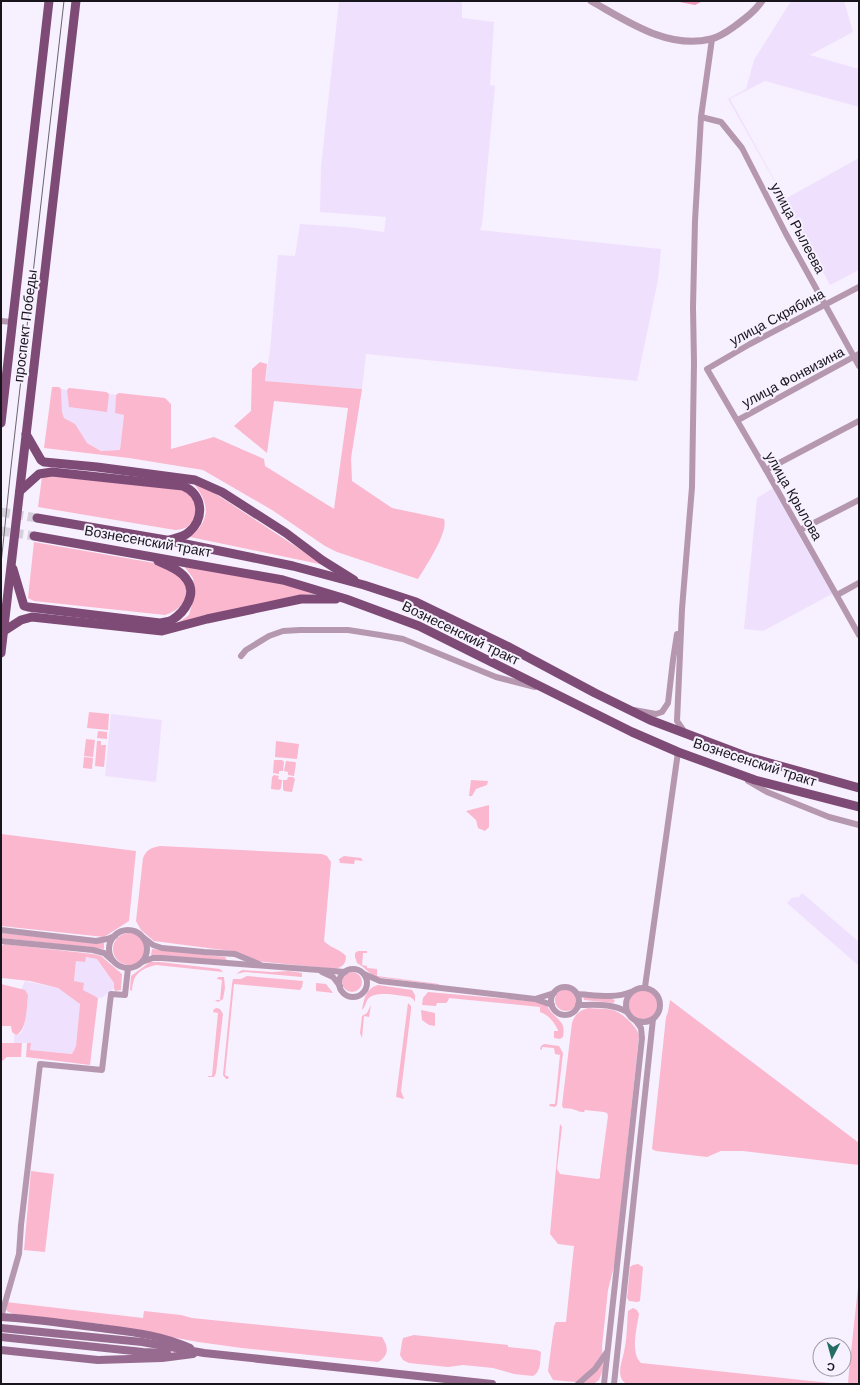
<svg xmlns="http://www.w3.org/2000/svg" width="860" height="1385" viewBox="0 0 860 1385" font-family="'DM Sans',sans-serif">
<style>
.built{fill:#efe1fe}
.green{fill:#fab7ce}
.forest{fill:#f09ab9}
.lines{fill:none;stroke-linecap:round;stroke-linejoin:round}
.primary-tunnel{stroke:#d6cfdc;stroke-width:9;stroke-dasharray:9 4.5;stroke-linecap:butt}
.minor{stroke:#b598b0;stroke-width:6}
.tertiary{stroke:#b598b0;stroke-width:7}
.secondary{stroke:#966b8f;stroke-width:8}
.primary{stroke:#7e4b77;stroke-width:9}
.tram{stroke:#6b6570;stroke-width:1}
.labels{text-anchor:middle;dominant-baseline:central;stroke-width:4;stroke-linejoin:round;paint-order:stroke}
.street-label{font-size:14px;fill:#19151d;stroke:#f7f0fe}
</style>
<rect width="100%" height="100%" fill="#f7f0fe"/>
<!-- built -->
<g class="built">
<path d="M339 1H462V18L494 22 490 85 495 86 482 225 480 230 661 249 658 280 637 381 366 354 362 389 265 381 270 351 278 255 295 256 300 224 347 227 384 232 386 217 320 212 321 167Z"/>
<path d="M791 1 794 3 795 1H844L853 32 810 55 859 69V107L765 81 730 99 785 199 859 158V270L830 285 781 193 728 99 746 89 754 60Z"/>
<path d="M69 388 106 392 109 394 116 395 115 413 124 415 120 450 101 451 87 443 71 422 64 418 62 412 61 389 67 390Z"/>
<path d="M773 488 811 557 834 593 763 631 744 629 757 498Z"/>
<path d="M111 714 162 720 156 782 105 776Z"/>
<path d="M802 893 859 942V966L787 903 792 898 799 897Z"/>
<path d="M85 957 97 959 114 983V988L102 998 94 997 83 990 74 981 76 961Z"/>
<path d="M25 981 58 988 80 1004 76 1046 72 1054 30 1050V1043H14V1034L16 1035 21 1033 24 1027 28 999 25 991 21 990Z"/>
</g>
<!-- green -->
<g class="green">
<path d="M260 362 267 364 265 381 362 389 351 458 352 481 392 508 444 519C449 532 425 567 418 579L337 552 325 546 272 510 203 470 129 458 44 448 52 387H59L61 389 62 412 64 418 75 424 87 443 101 451 120 450 124 415 115 413 116 395 119 393 165 398 171 404V449L214 437 264 459 265 466 334 509 348 408 274 401 267 453 234 426 251 411 252 369Z"/>
<path d="M69 388 106 392 109 394 107 412 69 407 67 390Z"/>
<path d="M50 474 181 489C185 492 192 495 194 499 200 508 195 523 185 528 182 529 178 530 175 530L38 507 42 477Z"/>
<path d="M193 483 205 487 222 498 324 565 190 537C211 520 210 503 193 483Z"/>
<path d="M34 542 177 567C180 574 184 581 186 588 190 601 176 612 165 615L34 601 28 598Z"/>
<path d="M184 566 285 583 325 594H312L294 596 175 625 189 615 193 601 195 591 193 578Z"/>
<path d="M89 712 109 714 108 730 87 728Z"/>
<path d="M98 731 107 732V739L97 738Z"/>
<path d="M86 739 95 740 93 757 84 756Z"/>
<path d="M97 741H101V745H106L104 767 95 766Z"/>
<path d="M276 741 299 744 297 759 275 757Z"/>
<path d="M84 757 93 758 92 769 83 768Z"/>
<path d="M274 760H282L284 762 283 771H279V774L273 773Z"/>
<path d="M286 761 295 762 296 763 294 776 288 775V772L284 771Z"/>
<path d="M274 775 279 776 278 779 282 780 281 788 279 790 271 789 272 777Z"/>
<path d="M288 777H293L295 779 292 792 284 791 283 789V780H287Z"/>
<path d="M471 780 488 781 487 785 476 789 472 796H469Z"/>
<path d="M489 805V827L485 831 478 828 476 820 466 811Z"/>
<path d="M1 834 136 851 129 921 104 937 1 926Z"/>
<path d="M160 846 322 854 327 856 331 862 324 941C330 948 340 949 346 956 346 964 343 966 336 969L255 961 231 951 154 941 141 930 136 921 143 858C147 849 151 848 160 846Z"/>
<path d="M344 856 361 858 363 861 355 860 354 864 340 863 339 859Z"/>
<path d="M1 933 99 943H104V949L1 938Z"/>
<circle cx="129" cy="949" r="16"/>
<path d="M4 944 93 954 101 956 122 974 121 990 115 991 114 988V983L97 959 86 957 85 962 76 961 74 981 84 983 83 990 98 998 90 1065 26 1057 27 1043H31L30 1050 72 1054 76 1046 80 1004 58 988 30 981 2 978 1 977V947Z"/>
<path d="M152 949 225 957 228 962 151 955Z"/>
<path d="M358 951H367V953H363L362 965 367 966V968L377 969V976L439 984V985L376 977C369 974 365 967 357 963L355 957V953Z"/>
<path d="M150 962H160L220 969 223 972 156 965C140 969 133 974 132 991L130 990 131 976Z"/>
<path d="M242 970 272 972 289 971 302 973V977L245 972 236 974Z"/>
<circle cx="352" cy="982" r="10"/>
<path d="M247 976 303 981 302 987 300 990 234 984 225 1075 229 1077 228 1079H226L223 1075 232 984 233 979H241Z"/>
<path d="M218 977H224L225 988 223 999 218 1002 215 1000H220L222 980 217 979Z"/>
<path d="M316 983 326 984 333 993 316 991Z"/>
<path d="M1 984 25 990 28 995C27 1005 27 1031 16 1035L12 1032 11 1026H1Z"/>
<path d="M378 985 412 990 415 995V1002L413 999 410 997C400 996 376 990 368 999 366 1002 365 1007 362 1010 364 999 366 988 378 985Z"/>
<circle cx="566" cy="1000" r="11"/>
<circle cx="643" cy="1005" r="15"/>
<path d="M428 992 542 1002C548 1005 549 1011 553 1014 562 1023 565 1024 563 1037L560 1039 554 1038V1031H558V1030C554 1022 549 1015 540 1012V1007L449 998 448 1001 446 1003H437L436 1006 422 1005 423 998Z"/>
<path d="M583 996 613 999 615 1001 613 1003 584 1000Z"/>
<path d="M670 1000 859 1143V1165L743 1151H721L707 1157 656 1151 652 1149 666 1017 668 1012Z"/>
<path d="M408 1003 411 1006V1010L401 1091 404 1099 396 1097Z"/>
<path d="M371 1005 369 1017 364 1016 362 1038 360 1033 362 1016 367 1013Z"/>
<path d="M217 1008 220 1009 223 1014 216 1073 214 1077H208V1076H212L218 1013 213 1012 214 1009Z"/>
<path d="M588 1008C596 1009 605 1008 613 1010 622 1013 638 1027 639 1036L615 1262 608 1290 602 1346 603 1370 599 1380 595 1383H587L553 1380 548 1371 554 1326 556 1322H566L574 1246 558 1244 550 1234 560 1124 562 1127 557 1169 560 1174 598 1179 600 1178V1175L608 1116 607 1113 604 1112 585 1110 584 1112C579 1112 579 1111 575 1110 572 1108 567 1109 563 1108L562 1105 572 1023C575 1014 579 1011 588 1008Z"/>
<path d="M421 1010 435 1013V1026L429 1025 422 1020Z"/>
<path d="M1 1043H22L21 1057H7L1 1062Z"/>
<path d="M544 1044 559 1046 563 1053 557 1105 555 1107 549 1106 550 1104H555L560 1055 555 1054 554 1048 542 1047V1050L540 1049 541 1046Z"/>
<path d="M31 1171 54 1174 45 1252 24 1250Z"/>
<path d="M638 1264 643 1267 640 1301 637 1302 629 1301 627 1298 630 1267 633 1265Z"/>
<path d="M859 1278V1384H848L849 1371Z"/>
<path d="M6 1302 143 1318 144 1311 181 1315 192 1318 382 1337C389 1348 389 1355 378 1362L242 1348 198 1342 101 1324 13 1314 7 1311 5 1305Z"/>
<path d="M633 1308 637 1310 639 1314C637 1327 630 1353 641 1363L839 1384H627C615 1378 622 1362 624 1352 627 1339 627 1324 628 1311Z"/>
<path d="M414 1335 508 1345V1347L537 1350 541 1352C540 1361 541 1372 533 1376L514 1374 493 1368 463 1365 448 1367 409 1363 403 1360 400 1355 402 1342 403 1338Z"/>
</g>
<!-- forest -->
<path class="forest" d="M674 1H703L695 5Z"/>
<g class="lines">
<!-- primary-tunnel -->
<g class="primary-tunnel">
<path d="M1 512 37 518"/>
<path d="M1 531 34 536"/>
</g>
<!-- minor -->
<g class="minor">
<path d="M701 117 721 122 742 148 786 234 859 366"/>
<path d="M859 287 750 344 707 369 766 470 859 635"/>
<path d="M1 321 12 322"/>
<path d="M738 420 859 354"/>
<path d="M766 470 859 421"/>
<path d="M800 530 859 500"/>
<path d="M837 595 859 583"/>
<path d="M241 656 246 650 269 636 283 631 300 630H348L380 635 403 639 496 677 535 687"/>
<path d="M634 710 656 714 662 712 668 703 673 660 677 634"/>
<path d="M684 731 677 721 682 609 692 487 694 363 693 307 695 221 701 117 712 39"/>
<path d="M748 781 767 792 829 817 859 825"/>
<path d="M1 930 96 941 107 939 115 936"/>
<circle cx="128" cy="949" r="19"/>
<path d="M144 938 153 945 162 948 204 952 235 954 259 964"/>
<path d="M1 941 93 950 104 953 112 960"/>
<path d="M142 962 153 958H162L345 972"/>
<circle cx="353" cy="983" r="14"/>
<path d="M322 972 333 977 340 986"/>
<path d="M364 974 380 981 535 999 552 1005"/>
<path d="M645 987 678 752"/>
<circle cx="565" cy="1001" r="14"/>
<circle cx="643" cy="1005" r="17"/>
<path d="M577 994C595 995 614 999 631 992"/>
<path d="M535 999 554 993"/>
<path d="M578 1005C594 1005 613 1003 627 1012"/>
<path d="M1 1317 19 1254 21 1225 40 1064 102 1070 111 994 125 995 128 968"/>
<path d="M578 1384 595 1369 607 1352"/>
<path d="M604 1384 642 1038 641 1028 636 1021"/>
<path d="M614 1384 653 1019"/>
</g>
<!-- tertiary -->
<path class="tertiary" d="M591 1C627 21 668 50 711 39 720 37 728 31 735 26 747 17 753 13 762 1"/>
<!-- secondary -->
<g class="secondary">
<path d="M1 1317C35 1319 68 1324 101 1328 132 1332 162 1335 190 1348"/>
<path d="M1 1328 142 1342 204 1353 492 1384"/>
<path d="M1 1337 143 1352 167 1353"/>
<path d="M1 1350 98 1360 162 1358 193 1354"/>
</g>
<!-- primary -->
<g class="primary">
<path d="M1 423 49 1"/>
<path d="M26 434 41 460 44 462 97 467 195 480 222 492 286 533 322 560 354 580"/>
<path d="M20 491 39 474 52 472 183 486C203 494 205 518 189 532 184 537 176 538 169 540"/>
<path d="M37 518 166 540 293 566 364 585 416 602 507 646 595 693 650 720 748 757 859 788"/>
<path d="M34 536 283 580 346 599 419 626 632 732 678 752 755 780 859 807"/>
<path d="M13 569 24 606 28 607 160 623C164 622 169 622 172 620 185 612 197 594 187 580 181 570 168 566 158 561"/>
<path d="M4 631 21 620 32 617 162 631 207 619 301 599H336"/>
<path d="M1 653 76 1"/>
</g>
<!-- tram -->
<path class="tram" d="M1 564 11 467 64 1"/>
</g>
<g class="labels">
<!-- street labels -->
<g class="street-label">
<text transform="translate(798 228) rotate(62)">улица Рылеева</text>
<text transform="translate(777 317) rotate(-28)">улица Скрябина</text>
<text transform="translate(25 326) rotate(-83)">проспект Победы</text>
<text transform="translate(793 377) rotate(-28)">улица Фонвизина</text>
<text transform="translate(794 496) rotate(60)">улица Крылова</text>
<text transform="translate(148 541) rotate(10)">Вознесенский тракт</text>
<text transform="translate(461 633) rotate(26)">Вознесенский тракт</text>
<text transform="translate(755 762) rotate(18)">Вознесенский тракт</text>
</g>
</g>
<!-- border -->
<rect width="860" height="1385" fill="none" stroke="#19151d" stroke-width="4"/>
<!-- north arrow -->
<g transform="translate(832 1357) rotate(186)"><circle r="19" fill="#f7f0fe" stroke="#9e98a4"/>
<path d="M0-3L7 15L0 10L-7 15Z" fill="#246d65"/>
<text y="-6" font-size="11" font-weight="bold" text-anchor="middle" fill="#19151d">С</text>
</g>
</svg>
